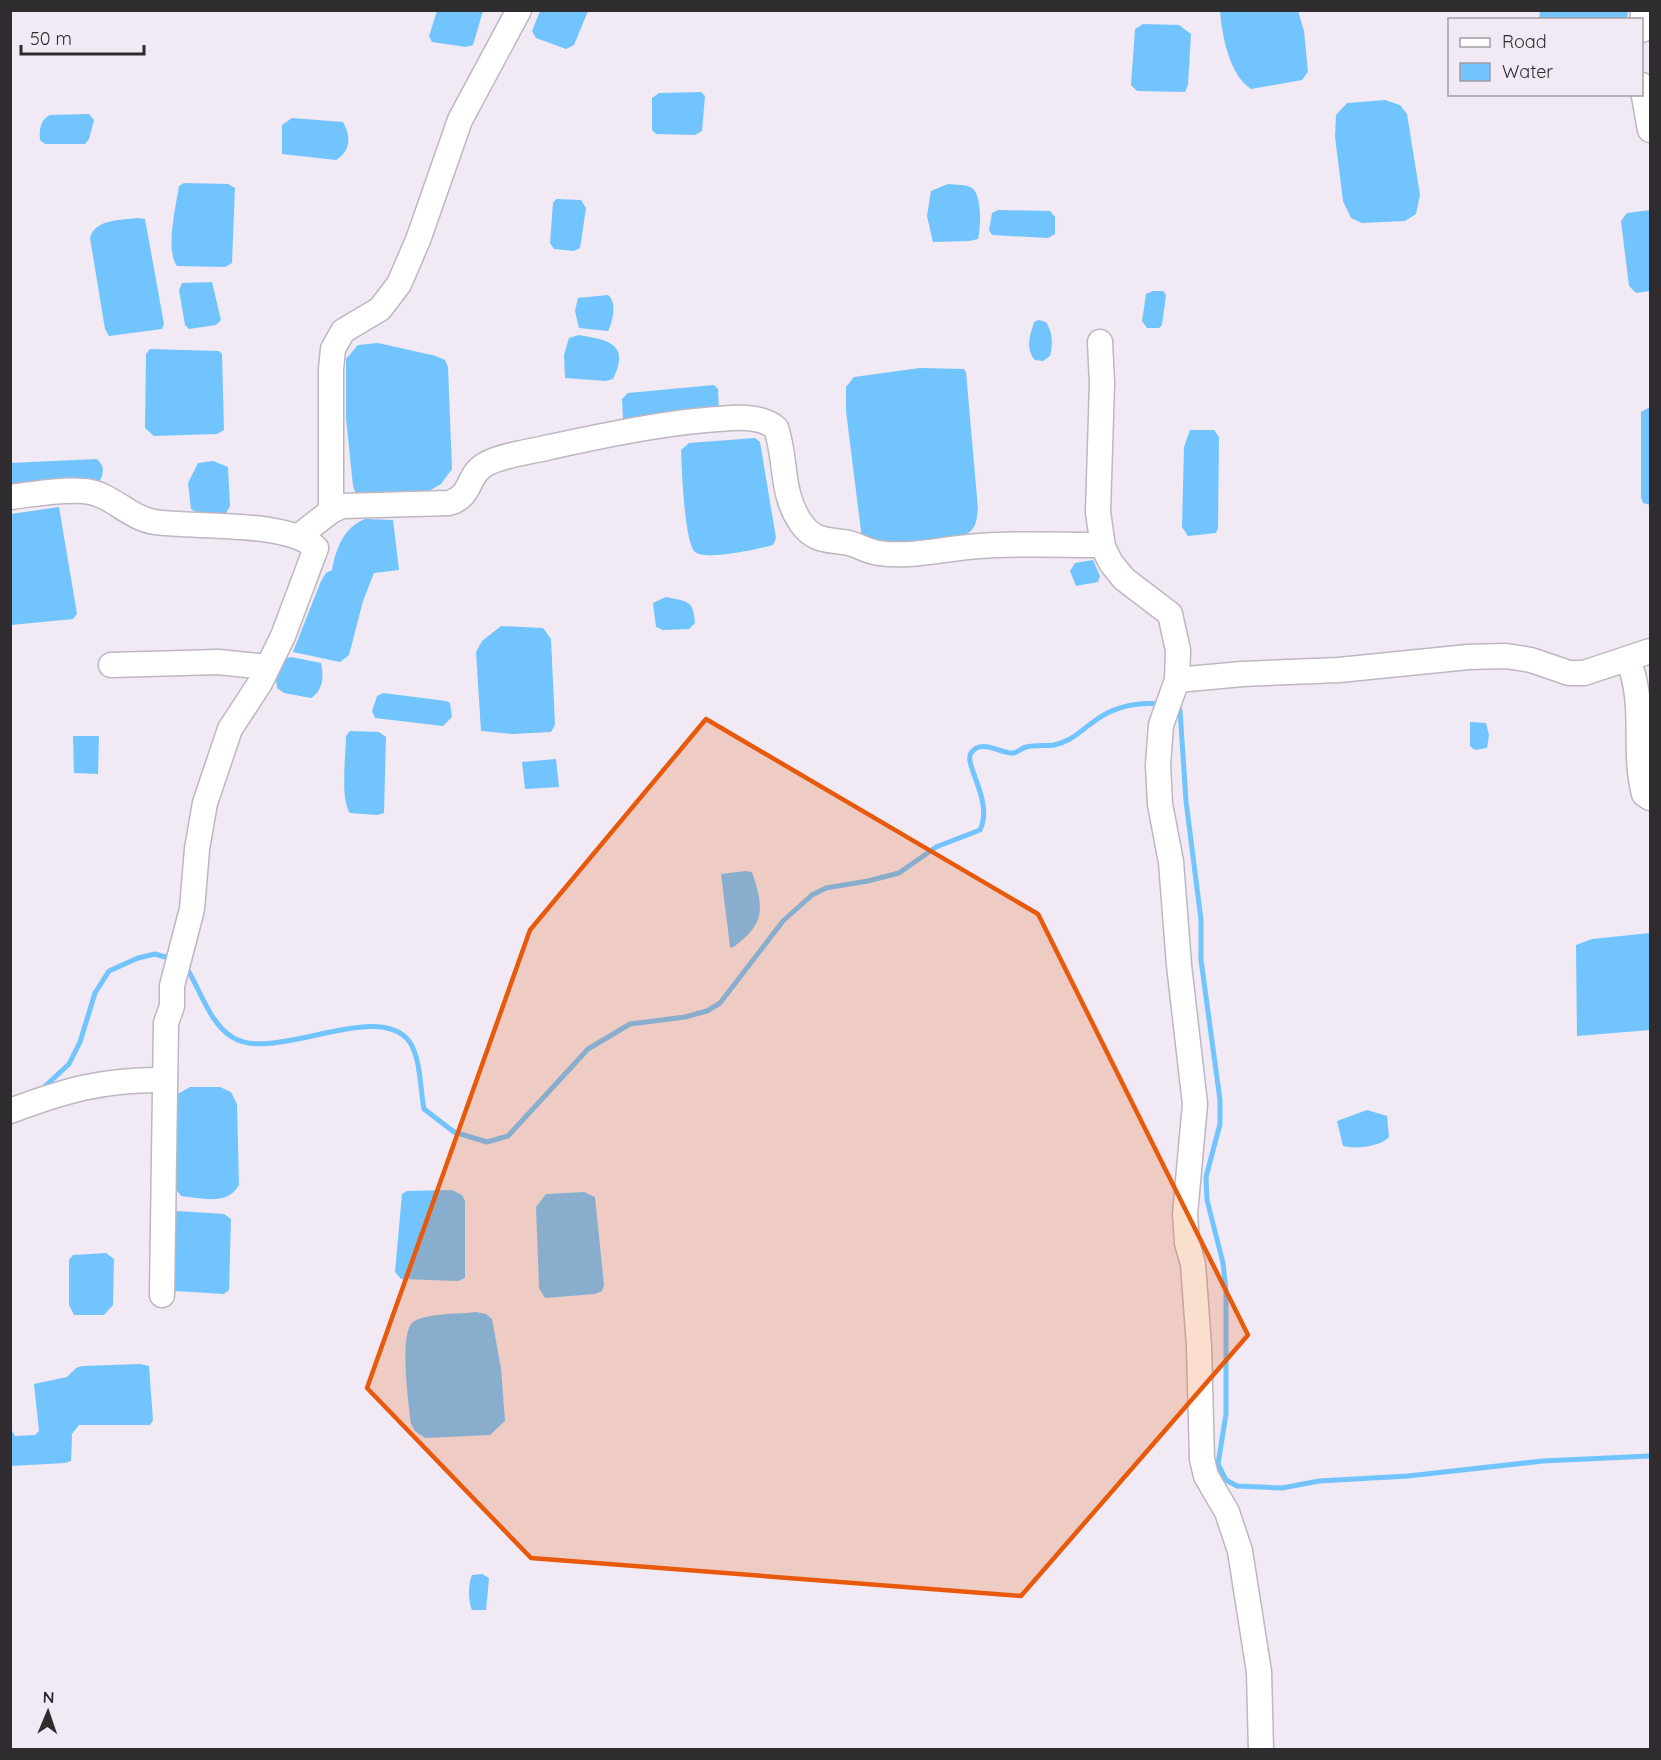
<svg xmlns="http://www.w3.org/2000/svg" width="1661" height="1760" viewBox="0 0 1661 1760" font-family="Quicksand,sans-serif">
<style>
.water{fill:#72c4fe}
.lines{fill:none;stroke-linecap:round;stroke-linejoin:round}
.stream{stroke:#72c4fe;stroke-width:5}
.minor-casing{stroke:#beb6c0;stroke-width:27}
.minor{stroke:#fff;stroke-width:24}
.marked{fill:#e8590c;fill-opacity:0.2;stroke:#e8590c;stroke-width:4.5;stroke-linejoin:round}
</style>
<rect width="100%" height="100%" fill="#f1e9f3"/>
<!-- water -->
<g class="water">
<path d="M437 11H483L473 45 466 47 432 42 429 36Z"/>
<path d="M540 11H588L574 45 566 49 536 38 532 31Z"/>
<path d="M1220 11H1298L1304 31 1308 72 1302 80 1251 89C1229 75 1222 35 1220 11Z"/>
<path d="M1540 11V10L1628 11 1627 19H1539Z"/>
<path d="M1143 24 1179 25 1191 34 1188 85 1185 92 1137 91 1131 85 1135 29Z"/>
<path d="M701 92 705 96 702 131 695 135 656 134 652 130V98L659 93Z"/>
<path d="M1385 100 1400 105 1407 114 1420 195 1416 214 1405 221 1362 223 1351 218 1343 201 1335 137 1336 115 1347 103Z"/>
<path d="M89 114 94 120 89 139 85 144H45L40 140C39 130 40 120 50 115Z"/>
<path d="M292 118 343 122C351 136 351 151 336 160L282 154V125Z"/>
<path d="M184 183 228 184 235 188 232 263 225 267 177 266C165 250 176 206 179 186Z"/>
<path d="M948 184C955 185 966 184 972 188 982 195 981 228 978 239L970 241 933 242 927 216 931 191Z"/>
<path d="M556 199 581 200 586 208 580 248 574 251 554 249 550 243 553 203Z"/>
<path d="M998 210 1050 211 1055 217V234L1048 238 992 235 989 230 992 213Z"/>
<path d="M1650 210V291L1636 293 1629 286 1621 221 1627 213Z"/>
<path d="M138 218 145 219 164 324 162 329 109 336 105 329 90 238C95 219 121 220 138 218Z"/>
<path d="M212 282 221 320 216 325 189 329 185 325 179 290 182 283Z"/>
<path d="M1153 291H1163L1166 295 1162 325 1159 328H1147L1142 321 1146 294Z"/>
<path d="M608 295C617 302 613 321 608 331L579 328 575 311 578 298Z"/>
<path d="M1039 320 1046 322C1053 334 1053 342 1050 356L1043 361 1035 360C1025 349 1030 335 1034 322Z"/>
<path d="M579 335C609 340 630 344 613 379L606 381 565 378 564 355 569 338Z"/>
<path d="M378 343 436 356 445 360 448 367 452 469 441 484 427 492 356 494 353 486 346 418V359L358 345Z"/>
<path d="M150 349 219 351 222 354 224 430 217 434 154 436 145 428 146 354Z"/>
<path d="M920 368 964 369 966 372 978 509C976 524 976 531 961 536L892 545 862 539 846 411V387L854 377Z"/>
<path d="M714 385 718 389 719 410 623 420 622 399 628 393Z"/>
<path d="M1650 407V505L1643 503 1641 497V412Z"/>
<path d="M1190 430H1214L1219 437 1218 528 1216 533 1188 536 1182 527 1184 447Z"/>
<path d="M755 438 760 442 776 538 773 545C759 549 705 561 695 552 684 541 682 468 681 450L689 443Z"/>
<path d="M97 459C105 466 104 474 99 482L11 490 10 463Z"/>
<path d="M213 461 228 467 230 506 226 513H198L191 509 188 483 198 463Z"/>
<path d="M59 507 77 614 73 619 11 625V514Z"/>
<path d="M365 519 393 520 399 570 374 573 363 601 349 655 340 662 293 652 321 581 326 573 332 570C336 549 343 528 365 519Z"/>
<path d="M1093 560 1100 576 1098 582 1076 586 1070 571 1075 563Z"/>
<path d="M666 597C688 602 693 599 695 623L689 629 663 630 656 627 653 603Z"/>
<path d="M501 626 543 628 551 639 555 725 551 732 513 734 481 731 476 652 482 641Z"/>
<path d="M291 657 321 663C324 677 323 690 311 698L284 693 277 688 275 672 285 659Z"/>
<path d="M383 693 446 701 450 703 452 717 443 726 375 718 372 711 377 696Z"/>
<path d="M1470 722 1486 723 1489 735 1487 748 1475 750 1470 746Z"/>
<path d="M350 731 379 732 386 737 384 813 377 815 350 813C340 800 346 754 346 736Z"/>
<path d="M73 736H99L98 774 74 773Z"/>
<path d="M556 759 559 787 525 789 522 762Z"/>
<path d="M746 871 752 872C764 908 766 924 732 948L730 947 721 874Z"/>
<path d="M1650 933V1030L1577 1036 1576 945 1592 939Z"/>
<path d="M190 1087H220L231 1092 237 1104 239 1185C227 1206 203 1198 181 1196L175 1188 176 1095Z"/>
<path d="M1367 1110 1387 1116 1389 1137C1380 1147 1355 1149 1343 1146L1337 1121Z"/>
<path d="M452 1190 462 1195 465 1201V1278L458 1281 401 1279 395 1272 402 1194 407 1191Z"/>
<path d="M584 1192 595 1197 604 1285 602 1291 595 1294 545 1298 539 1288 536 1207 546 1194Z"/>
<path d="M178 1211 224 1214 231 1219 229 1290 224 1294 175 1291 171 1287 173 1212Z"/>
<path d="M106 1253 114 1259 113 1305 104 1315H74L69 1305V1260L73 1255Z"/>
<path d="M476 1312 486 1314 492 1319 501 1368 505 1421 490 1435 425 1438 415 1431 411 1424C409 1405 399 1337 412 1323 422 1313 461 1314 476 1312Z"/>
<path d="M140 1364 149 1366 153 1420 150 1425H79L72 1434 71 1461 65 1463 11 1466V1429L15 1436 35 1435 39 1431 34 1384 67 1377 76 1368 82 1366Z"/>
<path d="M482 1574 489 1578 486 1610H472C468 1602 468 1583 472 1575Z"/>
</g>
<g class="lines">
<!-- stream -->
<g class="stream">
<path d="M1177 705 1180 710 1186 801 1201 920V960L1220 1100V1124L1206 1177 1207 1200 1223 1263 1226 1291V1414L1218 1464 1226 1480 1237 1486 1282 1488 1319 1481 1408 1476 1543 1461 1650 1456"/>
<path d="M184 969 189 972C201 993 211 1024 232 1037 272 1064 377 999 409 1041 421 1058 420 1089 424 1109L454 1132 487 1142 508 1136 588 1049 630 1024 685 1017 707 1011 720 1003 783 921 812 895 826 888 868 881 899 873 936 847 980 830C994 801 963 764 971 753 982 738 1000 754 1014 753 1018 752 1022 748 1026 747 1035 745 1045 746 1054 745 1073 741 1081 730 1096 720 1115 706 1139 702 1162 704"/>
<path d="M42 1089 69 1064 80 1042 95 993 109 971 138 958 155 954 172 959"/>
</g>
<defs>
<g id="minor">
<path d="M1642 30 1643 10"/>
<path d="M1642 85 1650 130"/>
<path d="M1100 342 1102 383 1098 512 1103 547 1111 563 1124 579 1170 614 1178 650 1177 680 1161 725 1158 765 1160 804 1171 862 1179 965 1195 1104 1185 1214 1187 1243 1193 1264 1199 1346 1202 1459 1206 1476 1227 1512 1240 1551 1259 1672 1261 1750"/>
<path d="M10 497C34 494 60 489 84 491 111 493 128 518 155 522 194 528 288 520 316 548L283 636 260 683 230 729 205 803 197 849 192 909 172 986V1006L166 1023 162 1295"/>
<path d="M331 511V369L333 349 343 331 380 309 399 284 418 240 460 120 519 10"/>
<path d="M299 536 331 511 342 506 449 503C474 496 465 474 488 463 506 454 530 452 550 447 610 434 671 421 732 418 747 417 764 418 776 428 787 460 780 493 801 523 815 543 829 539 849 543 860 546 869 552 879 553 913 558 946 548 979 546 1020 543 1062 545 1102 545"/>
<path d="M1628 659C1647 708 1632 747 1644 794L1650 798"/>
<path d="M111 665 218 662 267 667"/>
<path d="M1177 680 1242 674 1339 670 1468 657 1506 656 1531 660 1569 673H1584L1650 651"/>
<path d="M10 1111C66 1090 105 1079 165 1080"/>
</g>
</defs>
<!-- minor casing -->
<use href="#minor" class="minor-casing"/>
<!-- minor -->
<use href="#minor" class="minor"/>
</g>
<!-- marked area -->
<path class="marked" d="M706 719 1038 914 1248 1335 1021 1596 531 1558 367 1388 530 930Z"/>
<!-- border -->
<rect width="1661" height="1760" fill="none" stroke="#2f2c30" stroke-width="24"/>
<!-- legend -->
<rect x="1448" y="18" width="195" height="78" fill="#f1e9f3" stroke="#a39da5" stroke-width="1.5"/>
<rect x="1460" y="38" width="30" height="9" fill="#ffffff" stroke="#a39da5" stroke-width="1.5"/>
<text x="1502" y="48" font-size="18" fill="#2f2c30">Road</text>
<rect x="1460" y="63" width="30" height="18" fill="#72c4fe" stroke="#a39da5" stroke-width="1.5"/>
<text x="1502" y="78" font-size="18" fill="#2f2c30">Water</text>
<!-- north arrow -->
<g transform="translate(48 1712) rotate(2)" stroke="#f1e9f3" stroke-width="4.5" paint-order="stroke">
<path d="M0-4.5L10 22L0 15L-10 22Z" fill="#2f2c30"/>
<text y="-9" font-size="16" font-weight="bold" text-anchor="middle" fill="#2f2c30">N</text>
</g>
<!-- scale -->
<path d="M21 45v9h123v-9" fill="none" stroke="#2f2c30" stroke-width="3"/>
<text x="30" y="45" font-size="18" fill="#2f2c30" stroke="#f1e9f3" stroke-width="4.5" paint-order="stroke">50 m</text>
</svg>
